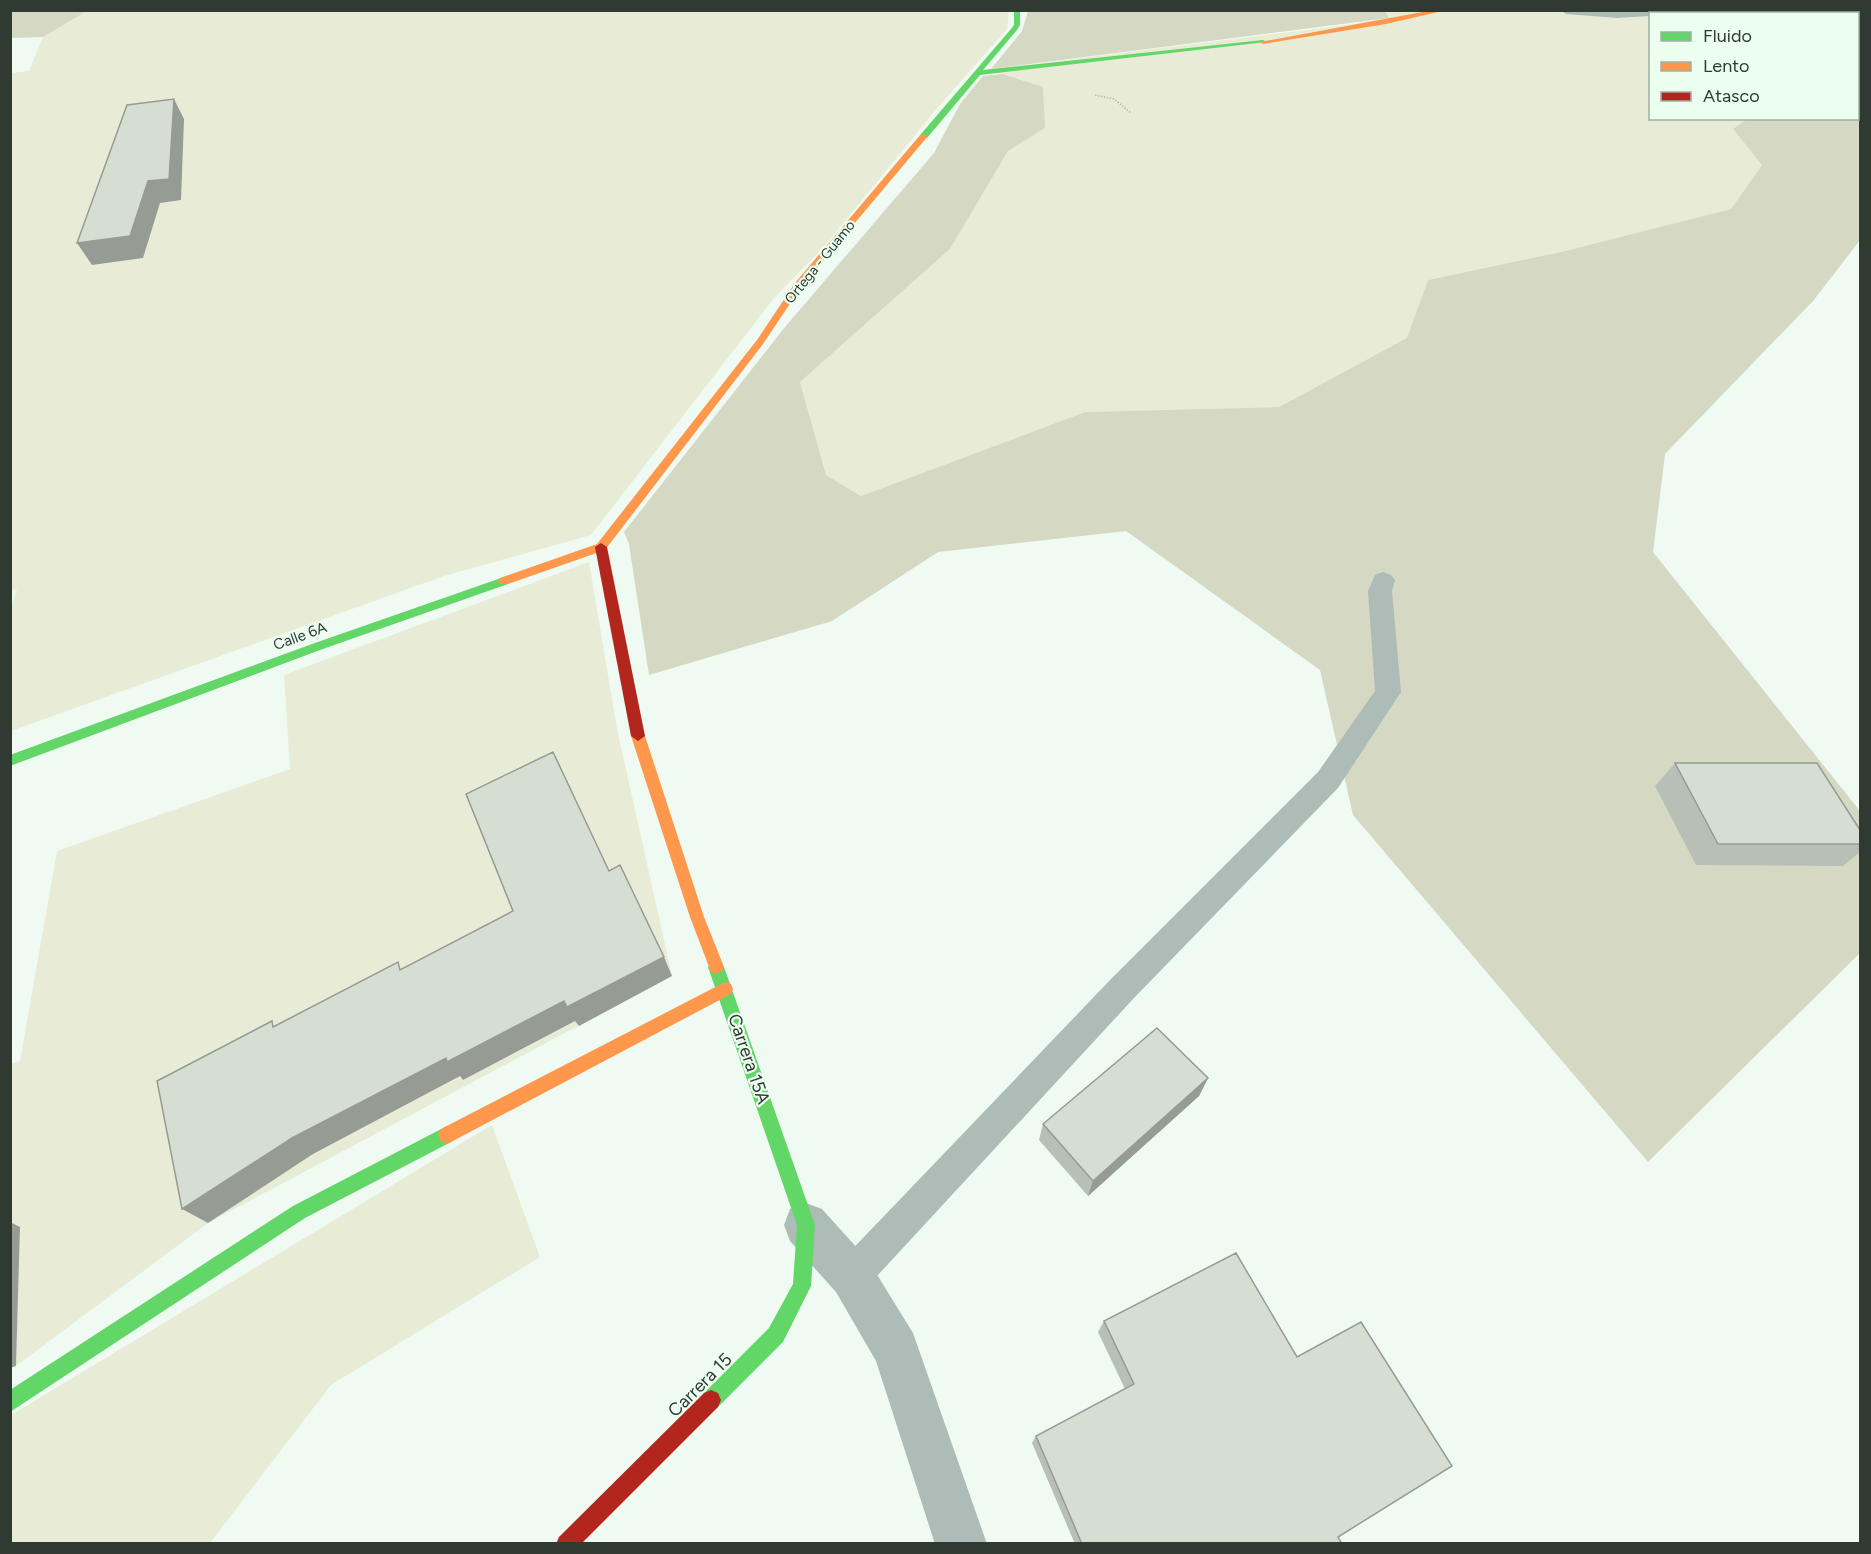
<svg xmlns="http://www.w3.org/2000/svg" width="1871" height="1554" viewBox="0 0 1871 1554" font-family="Figtree,sans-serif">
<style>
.green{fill:#e8ecd7}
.forest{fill:#d5d8c2}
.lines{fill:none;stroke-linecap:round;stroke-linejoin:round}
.path{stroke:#b0bcb6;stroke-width:1.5;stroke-dasharray:1.5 1.5;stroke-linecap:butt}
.lane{fill:#aebcb7;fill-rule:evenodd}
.street{fill:#aebcb7;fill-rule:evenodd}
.fast{fill:#63d668;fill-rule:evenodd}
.slow{fill:#ff974d;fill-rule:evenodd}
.jam{fill:#b3261e;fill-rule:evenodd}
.wall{fill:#b8bfb6}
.shaded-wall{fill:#969b94}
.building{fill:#d6ded4;stroke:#969b94;stroke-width:1.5}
.labels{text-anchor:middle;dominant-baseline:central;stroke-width:4.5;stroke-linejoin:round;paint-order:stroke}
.far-street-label{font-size:14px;fill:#2f3b32;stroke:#ebfef0}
.street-label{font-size:15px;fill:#2f3b32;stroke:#ebfef0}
.near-street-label{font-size:18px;fill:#2f3b32;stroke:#ebfef0}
</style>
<rect width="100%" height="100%" fill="#effaf2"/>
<!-- green -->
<g class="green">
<path d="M87 11H1009L1007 29 939 106 822 249 774 298 591 535 444 576 11 731 10 610 17 589 11 590V73L29 71 43 37Z"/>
<path d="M1384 11H1860V56L1858 57V14H1650V118L1747 119 1733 129 1762 165 1731 209 1561 252 1428 280 1408 338 1279 407 1085 412 861 496 826 475 800 382 950 249 1008 151 1045 128 1002 74 991 69 1347 25 1388 18Z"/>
<path d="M589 562 617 729 672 976 208 1223 16 1366 20 1227 11 1231V1064L20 1061 57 851 290 769 284 675Z"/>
<path d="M492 1125 540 1257 331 1385 210 1543 11 1544V1415Z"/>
</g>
<!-- forest -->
<g class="forest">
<path d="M1384 10 1389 18 991 69 1022 31 1028 11Z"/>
<path d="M10 11 11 10 87 11 43 37 11 38Z"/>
<path d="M1002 74 1043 87 1045 128 1008 151 950 249 800 382 826 475 861 496 1085 412 1279 407 1407 338 1428 280 1561 252 1731 209 1762 165 1733 129 1747 119 1858 118V96L1860 97V240L1813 301 1665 454 1653 552 1860 811V953L1648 1162 1353 815 1320 670 1126 531 938 552 832 621 649 675 629 544 624 532 785 327 934 153 960 104 983 76Z"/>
</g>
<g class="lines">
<!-- path -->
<path class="path" d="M1095 95 1114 99 1131 113"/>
<!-- lane -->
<path class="lane" d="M1383 572 1391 575 1395 580 1392 591 1401 692 1338 788 1134 998 865 1289 852 1294 839 1289 834 1276 839 1263 1112 978 1318 772 1375 691 1368 591 1375 575Z"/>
<!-- street -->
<g class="street">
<path d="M1559 10H1677L1673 14H1650V16L1617 18 1566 14Z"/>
<path d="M806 1203 822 1209 868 1260 913 1333 987 1544H935L876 1361 836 1292 790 1241 784 1225 790 1209Z"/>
</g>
<!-- fast -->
<g class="fast">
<path d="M1014 10H1020V25L1017 30 983 70 1263 40 1266 42 980 75 927 138H921V134L1011 29 1014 25Z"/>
<path d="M504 577 510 581 508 584 320 650 10 766V755L312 644Z"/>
<path d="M716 960 721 962 724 967 815 1225 811 1286 783 1342 718 1407 711 1410 704 1407 701 1400 704 1393 769 1328 793 1284 797 1225 708 967 711 962Z"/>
<path d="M447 1126 453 1129 456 1135 453 1141 305 1218 10 1412V1390L293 1206Z"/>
</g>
<!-- slow -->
<g class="slow">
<path d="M1433 10H1447L1386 24 1263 44 1260 42Z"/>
<path d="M921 134 928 136 801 287 763 344 605 550 508 584H500L498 581 500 578 597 544 757 340 795 283Z"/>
<path d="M638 731 645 736 704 917 724 967 721 972 716 974 711 972 690 917 631 736Z"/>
<path d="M725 982 731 984 733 989 731 994 453 1141 447 1144 441 1141 438 1135 441 1129Z"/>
</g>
<!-- jam -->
<g class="jam">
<path d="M601 543 607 547 645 736 638 741 631 736 595 547Z"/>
<path d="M711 1390 718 1393 721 1400 718 1407 581 1544H556L559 1537 704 1393Z"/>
</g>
</g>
<!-- wall -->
<g class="wall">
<path d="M1675 763 1860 830V852L1843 866 1696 865 1655 786Z"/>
<path d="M1208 1078 1199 1096 1088 1196 1039 1140 1043 1124Z"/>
<path d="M1104 1321 1338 1537 1342 1544H1075L1032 1443 1036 1436 1125 1389 1098 1332Z"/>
</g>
<!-- shaded-wall -->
<g class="shaded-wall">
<path d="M174 99 184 119 181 200 160 203 143 258 92 265 77 243Z"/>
<path d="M664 957 672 976 579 1026 575 1021 463 1080 460 1076 313 1154 208 1223 182 1209 292 1138 446 1058 564 1001Z"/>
<path d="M1208 1078 1199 1096 1088 1196 1093 1181Z"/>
<path d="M10 1222 20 1227 16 1366 10 1368Z"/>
</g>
<!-- building -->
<g class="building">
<path d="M174 99 169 179 148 181 130 236 77 243 127 105Z"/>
<path d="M553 752 609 871 620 865 664 957 567 1007 564 1001 447 1062 446 1058 292 1138 182 1209 157 1081 272 1021 273 1027 398 962 400 970 513 911 466 794Z"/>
<path d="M1675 763H1817L1860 830V844H1718Z"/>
<path d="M1157 1028 1208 1078 1093 1181 1043 1124Z"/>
<path d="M1236 1253 1297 1357 1361 1322 1452 1466 1338 1537 1342 1544H1082L1036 1436 1134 1384 1104 1321Z"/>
</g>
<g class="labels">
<!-- far-street labels -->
<g class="far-street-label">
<text transform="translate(820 262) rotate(-51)">Ortega - Guamo</text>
</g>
<!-- street labels -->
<g class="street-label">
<text transform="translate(300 636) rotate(-20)">Calle 6A</text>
</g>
<!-- near-street labels -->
<g class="near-street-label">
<text transform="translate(749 1059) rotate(71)">Carrera 15A</text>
<text transform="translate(700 1385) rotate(-45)">Carrera 15</text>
</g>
</g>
<!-- border -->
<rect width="1871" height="1554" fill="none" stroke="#2f3b32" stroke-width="24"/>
<!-- legend -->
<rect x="1649" y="12" width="210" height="108" fill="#ebfef0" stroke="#a0b0a4" stroke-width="1.5"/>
<rect x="1661" y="32" width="30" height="9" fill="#63d668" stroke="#a0b0a4" stroke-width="1.5"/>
<text x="1703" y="42" font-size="18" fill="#2f3b32">Fluido</text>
<rect x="1661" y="62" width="30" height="9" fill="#ff974d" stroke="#a0b0a4" stroke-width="1.5"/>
<text x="1703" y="72" font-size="18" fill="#2f3b32">Lento</text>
<rect x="1661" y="92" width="30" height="9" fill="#b3261e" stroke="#a0b0a4" stroke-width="1.5"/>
<text x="1703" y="102" font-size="18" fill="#2f3b32">Atasco</text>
</svg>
